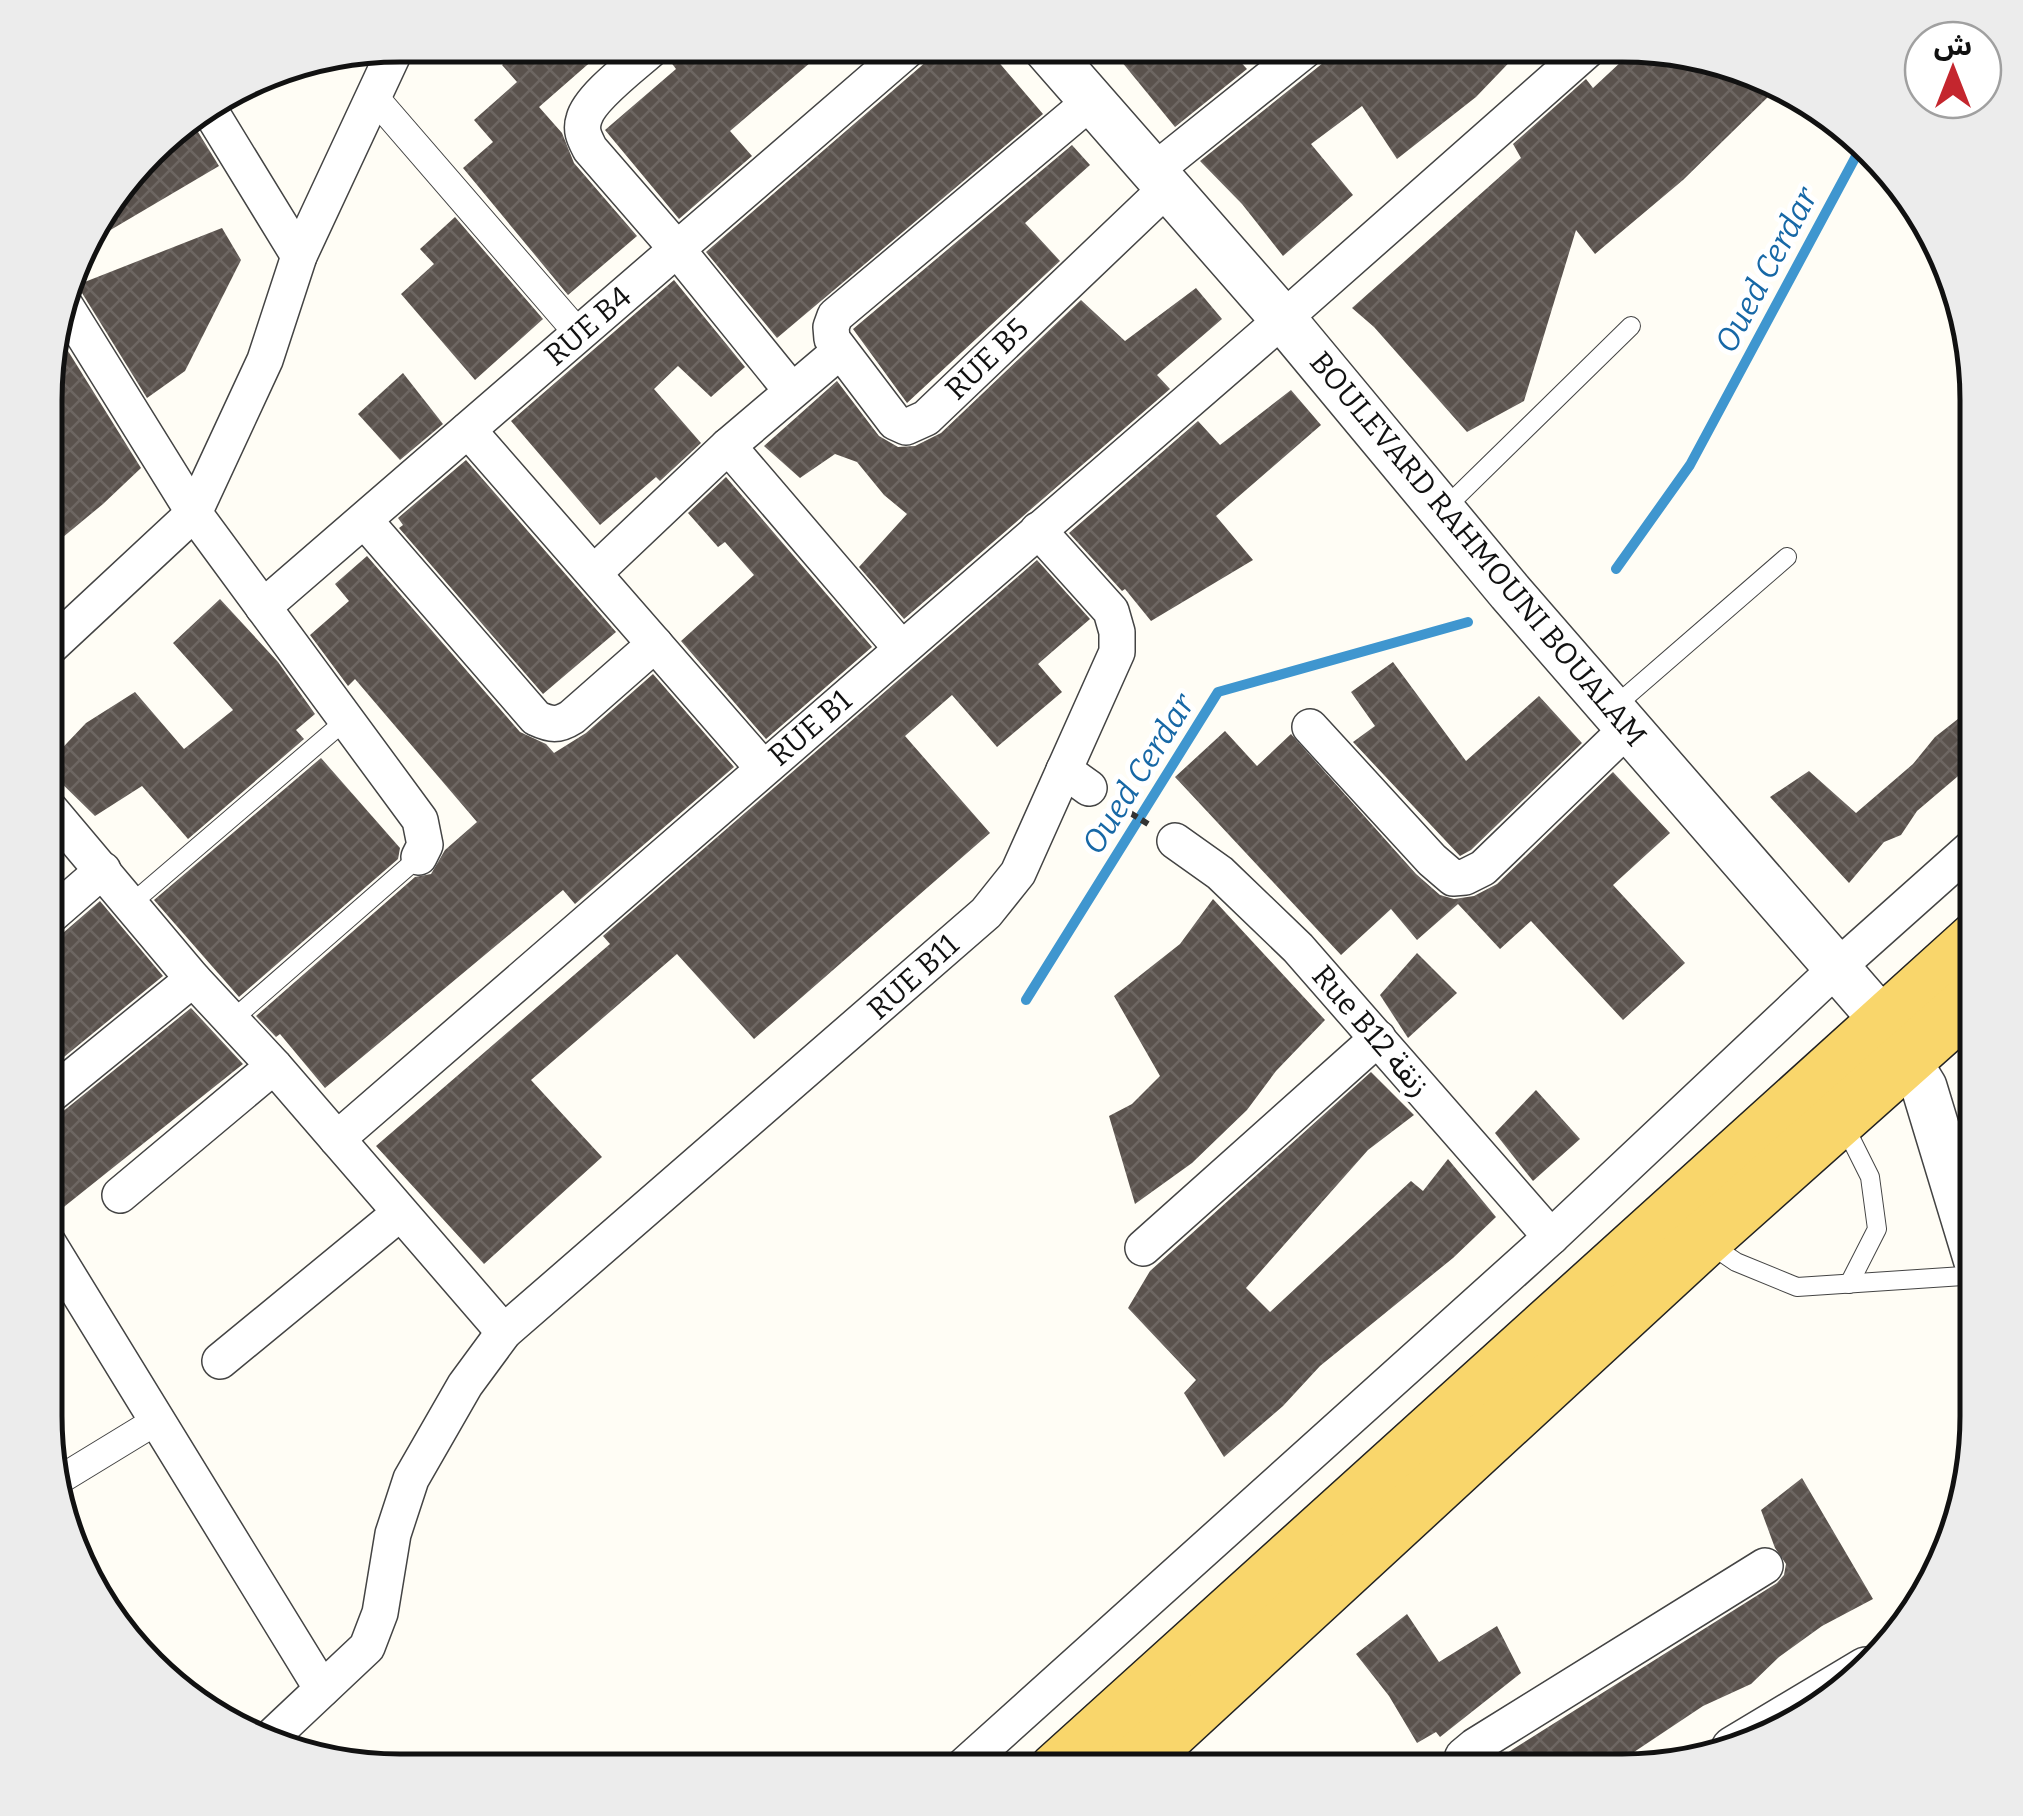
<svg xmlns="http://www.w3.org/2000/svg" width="2023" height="1816" viewBox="0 0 2023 1816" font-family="Bitter,'Noto Sans Arabic',serif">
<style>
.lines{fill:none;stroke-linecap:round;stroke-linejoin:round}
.stream{stroke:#3f96cf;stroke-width:10}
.building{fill:url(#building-cross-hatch)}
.service-casing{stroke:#444;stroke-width:20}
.pedestrian-casing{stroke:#444;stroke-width:30}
.minor-casing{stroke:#444;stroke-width:38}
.tertiary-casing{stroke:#444;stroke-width:48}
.primary-casing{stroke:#222;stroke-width:58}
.path{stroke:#333;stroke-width:6;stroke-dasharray:10 5;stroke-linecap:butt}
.service{stroke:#fff;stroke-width:18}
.pedestrian{stroke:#fff;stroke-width:28}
.minor{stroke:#fff;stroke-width:35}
.tertiary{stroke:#fff;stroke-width:45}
.primary{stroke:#f9d66b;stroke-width:55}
.labels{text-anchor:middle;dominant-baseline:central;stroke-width:10;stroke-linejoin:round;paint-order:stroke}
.street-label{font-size:30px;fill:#111;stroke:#fff}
.water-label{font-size:32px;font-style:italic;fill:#1768a6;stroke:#fff}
.rim{fill:none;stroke:#111;stroke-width:5}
</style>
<defs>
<pattern id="building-cross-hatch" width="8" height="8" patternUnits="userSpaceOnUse" patternTransform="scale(2.5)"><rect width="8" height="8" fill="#5a524d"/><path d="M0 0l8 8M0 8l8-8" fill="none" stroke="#6d6662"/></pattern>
</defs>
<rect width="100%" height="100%" fill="#fffdf5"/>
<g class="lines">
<!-- stream -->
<g class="stream">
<path d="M1616 569 1690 465 1862 145"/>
<path d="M1026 1000 1218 692 1468 622"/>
</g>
</g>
<!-- building -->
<g class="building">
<path d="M524 45H610L539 107 562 133 574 163 637 236 568 295 463 168 493 142 474 120 517 82 502 65Z"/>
<path d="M677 45H831L730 131 752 156 679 219 605 130 676 69 670 61Z"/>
<path d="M937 45H984L1043 114 777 338 706 252 927 61Z"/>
<path d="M1108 45 1226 46 1247 69 1175 127Z"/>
<path d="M1331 46H1525L1476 97 1397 159 1362 106 1311 144 1353 195 1283 256 1242 204 1200 161 1323 63Z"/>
<path d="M1638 46 1758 76V81L1770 95 1683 180 1595 254 1576 230 1524 401 1467 432 1374 327 1352 308 1521 158 1513 144 1586 79 1593 88Z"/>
<path d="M190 119 219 166 85 245 93 222 167 133Z"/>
<path d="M1072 145 1090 165 1025 223 1060 261 907 403 853 329Z"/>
<path d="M455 217 543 319 475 380 401 294 434 264 420 249Z"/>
<path d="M222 228 241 260 185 371 147 398 77 285Z"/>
<path d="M674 280 745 367 711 397 678 366 654 389 701 443 660 481 656 477 600 525 511 421Z"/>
<path d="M1196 288 1222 319 1157 375 1170 389 904 619 859 567 907 514 884 495 857 462 835 454 800 478 764 446 837 381 879 436 898 447 915 446 941 433 1081 300 1125 341Z"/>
<path d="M63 343 141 468 103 504 51 547 52 347Z"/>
<path d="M403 373 443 424 400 460 358 414Z"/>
<path d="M1291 390 1321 425 1216 516 1253 560 1151 621 1125 589 1122 591 1069 533 1198 421 1220 445Z"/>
<path d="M466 460 616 632 543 694 399 528 403 525 398 518Z"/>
<path d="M726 477 872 647 766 739 681 641 754 575 725 542 718 547 688 513Z"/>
<path d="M367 556 520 732 546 744 554 753 586 733 653 674 734 767 575 904 563 890 325 1088 280 1034 276 1037 256 1016 415 877 431 874 445 850 477 822 355 679 348 686 310 635 349 601 335 584Z"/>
<path d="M1037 560 1090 619 1038 664 1062 692 997 747 952 695 905 736 990 833 754 1039 677 954 531 1080 602 1157 484 1264 376 1146 610 944 603 936Z"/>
<path d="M220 599 278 662 315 714 296 730 304 739 188 839 142 786 95 816 49 771V762L86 723 135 692 184 749 233 710 173 643Z"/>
<path d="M1393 662 1466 761 1539 696 1582 743 1471 850 1460 856 1353 742 1375 726 1351 692Z"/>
<path d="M1977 704V760L1917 811 1901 835 1884 842 1849 883 1770 797 1809 771 1856 813 1913 764 1935 737Z"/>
<path d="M1225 731 1257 766 1291 734 1416 874 1440 895 1454 899 1474 896 1497 884 1613 772 1670 833 1613 885 1685 963 1623 1020 1531 921 1500 949 1458 904 1417 940 1391 909 1341 955 1175 777Z"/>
<path d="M321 758 400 848 398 859 239 997 154 900Z"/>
<path d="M1213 899 1325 1020 1276 1071 1247 1110 1192 1163 1135 1204 1109 1116 1132 1104 1160 1076 1114 996 1180 944Z"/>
<path d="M100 901 163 976 48 1070V938L63 933Z"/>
<path d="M1417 953 1457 993 1408 1038 1380 995Z"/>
<path d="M191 1008 243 1064 60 1210 47 1194V1118L61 1113Z"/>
<path d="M1371 1072 1414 1115 1368 1150 1246 1288 1270 1312 1411 1181 1423 1191 1448 1159 1496 1217 1453 1258 1320 1366 1283 1406 1224 1457 1184 1393 1196 1380 1128 1308 1150 1271Z"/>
<path d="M1536 1090 1580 1139 1533 1181 1495 1133Z"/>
<path d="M1802 1478 1873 1599 1822 1626 1779 1657 1751 1684 1703 1706 1607 1770H1480L1777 1583 1784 1575 1786 1564 1775 1548 1761 1510Z"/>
<path d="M1407 1614 1439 1662 1497 1626 1521 1673 1440 1737 1436 1732 1417 1743 1389 1696 1356 1654Z"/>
</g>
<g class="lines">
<defs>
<g id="service">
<path d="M52 335 74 320"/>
<path d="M1443 510 1631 326"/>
<path d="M1614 707 1787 557"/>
<path d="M132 903 346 720"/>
<path d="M232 1020 419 857"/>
<path d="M1843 1123 1870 1177 1877 1229 1849 1284"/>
<path d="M1708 1243 1736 1262 1797 1287 1978 1275"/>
</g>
<g id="pedestrian">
<path d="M374 97 579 334"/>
<path d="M56 1482 156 1421"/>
</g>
<g id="minor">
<path d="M656 45C638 62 590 96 584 119 580 131 585 139 590 149L676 248 791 390"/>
<path d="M1090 102 835 316 831 327 832 339 895 422 906 427 926 418 1166 189"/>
<path d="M209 109 299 256"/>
<path d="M1154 171 1310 46"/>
<path d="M63 302 194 513 420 820 425 845 419 857"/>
<path d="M468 430 763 768"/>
<path d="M728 446 901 648"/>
<path d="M365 521 536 718C551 725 558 726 572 717L655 644"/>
<path d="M595 572 728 446 840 351"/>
<path d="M263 607 913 45"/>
<path d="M50 647 194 513 265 360 299 256 397 46"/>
<path d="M1310 727 1432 860 1453 878 1465 877 1483 868 1628 728"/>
<path d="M1064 770 1089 788"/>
<path d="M49 808 193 979 274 1066 504 1332"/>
<path d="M1175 841 1220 873 1298 948 1551 1237"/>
<path d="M49 917 103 870"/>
<path d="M48 1097 193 979"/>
<path d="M337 1139 1283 319 1592 46"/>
<path d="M120 1195 274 1066"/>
<path d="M47 1241 322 1689"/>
<path d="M1143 1248 1378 1038"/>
<path d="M220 1361 400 1213"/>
<path d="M264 1744 367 1647 380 1613 393 1534 411 1479 465 1385 504 1332 986 913 1018 873 1117 652V632L1111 611 1038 530"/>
<path d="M1458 1770 1463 1756 1475 1746 1765 1566"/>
<path d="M958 1771 1551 1237 1839 966 1978 842"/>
</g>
<g id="tertiary">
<path d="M1043 45 1283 319 1510 592 1884 1022 1924 1087 1978 1265"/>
<path d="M1734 1749 1866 1670"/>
</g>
<g id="primary">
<path d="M1056 1771 1978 938"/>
<path d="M1127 1771 1703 1240 1978 995"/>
</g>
</defs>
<!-- service casing -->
<use href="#service" class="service-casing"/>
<!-- pedestrian casing -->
<use href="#pedestrian" class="pedestrian-casing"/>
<!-- minor casing -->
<use href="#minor" class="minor-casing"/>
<!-- tertiary casing -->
<use href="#tertiary" class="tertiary-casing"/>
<!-- primary casing -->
<use href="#primary" class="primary-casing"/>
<!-- path -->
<path class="path" d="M1116 804 1148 824"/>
<!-- service -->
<use href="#service" class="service"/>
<!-- pedestrian -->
<use href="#pedestrian" class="pedestrian"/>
<!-- minor -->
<use href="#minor" class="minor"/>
<!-- tertiary -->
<use href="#tertiary" class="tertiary"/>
<!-- primary -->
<use href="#primary" class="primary"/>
</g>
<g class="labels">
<!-- street labels -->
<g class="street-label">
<text transform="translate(588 326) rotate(-41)">RUE B4</text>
<text transform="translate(987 359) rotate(-44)">RUE B5</text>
<text transform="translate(1478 549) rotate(50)">BOULEVARD RAHMOUNI BOUALAM</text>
<text transform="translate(810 728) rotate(-41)">RUE B1</text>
<text transform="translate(913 977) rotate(-42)">RUE B11</text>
<text transform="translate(1371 1031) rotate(49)">Rue B12 زنقة</text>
</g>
<!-- water labels -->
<g class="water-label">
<text transform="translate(1766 270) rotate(-62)">Oued Cerdar</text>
<text transform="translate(1138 774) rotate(-58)">Oued Cerdar</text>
</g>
</g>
<!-- crop -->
<path d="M0 0H2023V1816H0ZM400 62H1622A338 338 0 0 1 1960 400V1416A338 338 0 0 1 1622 1754H400A338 338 0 0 1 62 1416V400A338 338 0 0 1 400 62Z" fill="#ececec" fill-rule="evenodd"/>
<path class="rim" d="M400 62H1622A338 338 0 0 1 1960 400V1416A338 338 0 0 1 1622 1754H400A338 338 0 0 1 62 1416V400A338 338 0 0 1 400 62Z"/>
<!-- north arrow -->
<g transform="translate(1953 70)"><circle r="48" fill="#ffffff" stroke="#a0a0a0" stroke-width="2.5"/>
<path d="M0-8L18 38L0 25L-18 38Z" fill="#c4262e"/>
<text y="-15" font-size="28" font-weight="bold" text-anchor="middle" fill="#111111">ش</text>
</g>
</svg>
